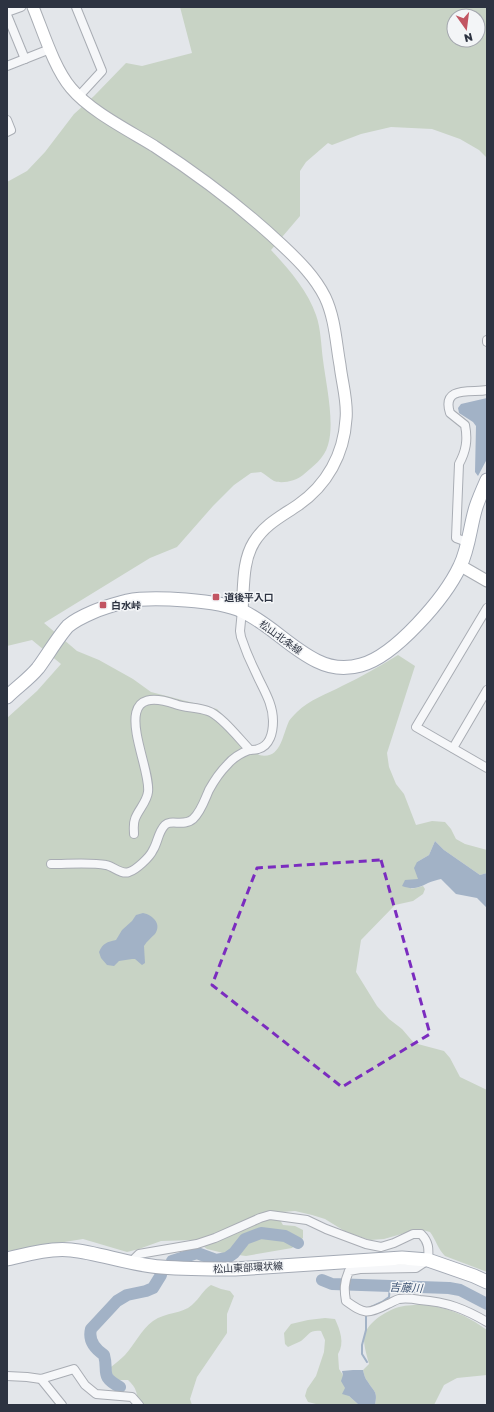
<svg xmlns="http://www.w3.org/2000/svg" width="494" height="1412" viewBox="0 0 494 1412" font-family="'Golos Text','Noto Sans JP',sans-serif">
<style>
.green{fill:#c8d3c5;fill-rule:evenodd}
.water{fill:#a2b2c6}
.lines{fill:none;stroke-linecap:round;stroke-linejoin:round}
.stream{stroke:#a2b2c6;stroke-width:2}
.river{stroke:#a2b2c6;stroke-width:12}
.street-casing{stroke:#a9adb4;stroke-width:10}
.secondary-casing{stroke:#a9adb4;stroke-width:13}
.primary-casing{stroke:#a4aab5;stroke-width:15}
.street{stroke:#f6f7f9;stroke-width:8}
.secondary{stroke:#fff;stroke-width:11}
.primary{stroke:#fff;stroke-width:13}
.marked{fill:none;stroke:#7b2cbf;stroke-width:3;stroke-dasharray:8 5;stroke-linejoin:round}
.poi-dot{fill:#c25562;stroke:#f3f5f7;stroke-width:1.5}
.labels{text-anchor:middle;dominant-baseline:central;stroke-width:3;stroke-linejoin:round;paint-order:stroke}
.poi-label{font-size:10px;font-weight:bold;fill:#2d3341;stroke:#f3f5f7;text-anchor:start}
.street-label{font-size:10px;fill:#2d3341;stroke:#f3f5f7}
.water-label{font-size:11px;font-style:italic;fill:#3a5171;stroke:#f3f5f7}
</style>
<rect width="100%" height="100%" fill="#e3e6ea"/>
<!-- green -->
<g class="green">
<path d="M180 7H487V158L479 150 460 139 432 129 391 127 361 134 332 145 328 143 306 162 300 171V216L271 250C288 268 308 291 316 315 321 329 321 345 323 360 326 384 335 423 328 445 324 459 313 466 303 475 296 481 282 484 274 481 270 479 265 474 261 472L251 473 234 485 213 506 177 547 150 558 44 623 77 651 99 660 133 679 151 692 217 709 259 755C281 760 282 736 289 721 291 718 294 715 297 712 309 700 327 694 342 686 361 677 380 666 398 655L415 666 387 753 389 767 396 784 404 794 416 825 432 821 445 822 451 829 456 839 465 844 487 850V873L480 875 444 850 435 841 429 855 417 862 418 879 411 889 423 886 425 889 423 894 413 901 395 905 361 940 356 972 377 1006 389 1019 402 1029 414 1043 444 1051 450 1058 460 1077 487 1090V1272L445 1256C438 1249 436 1240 430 1232L419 1229 384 1239 370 1240 346 1232 325 1219 312 1215 295 1211 282 1212 280 1220 283 1225 295 1226 303 1230V1238L292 1248 246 1256 223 1253 207 1249 195 1240 161 1241 139 1249 127 1252 83 1239 8 1251 7 1248V718L37 691 61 664 32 640 7 646V182L27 171 45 152 74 114 94 96 126 63 142 66 192 53ZM454 16H478V40H454Z"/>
<path d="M211 1285 221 1289 230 1291 234 1296 227 1314V1333L197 1377 190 1399 192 1405H136C139 1395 136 1387 128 1380H117L112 1374 111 1367C116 1363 121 1359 125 1355 135 1344 141 1330 153 1321 166 1312 182 1314 192 1305 200 1298 203 1290 211 1285Z"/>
<path d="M424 1304C450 1309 465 1314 487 1330V1375L457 1378 444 1385 434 1405H375C378 1391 374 1392 368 1382 365 1379 364 1374 363 1370L369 1364C367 1356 364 1347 364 1339 365 1323 386 1311 399 1307 407 1305 416 1305 424 1304Z"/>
<path d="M325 1318 335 1319C340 1330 345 1343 338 1354L339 1369 343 1375 345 1388 349 1396 359 1405H320L308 1402 305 1396 307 1389 316 1376 324 1352 325 1340 321 1331C309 1330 310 1334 301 1341 297 1343 292 1345 288 1347L285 1344 284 1333 291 1324 308 1320Z"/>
</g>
<!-- water -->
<g class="water">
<path d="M487 398V459L478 476 475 472 476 426 473 422 459 413 458 408 461 404Z"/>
<path d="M435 841 444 850 480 875 487 873V908L477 898 456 894 441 879C437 880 432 881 428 883 418 888 413 890 402 886L405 880 418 879 414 868 417 862 429 855Z"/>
<path d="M143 913C153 915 162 924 155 934 151 938 147 941 144 946L145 963 142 965 135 959H132L119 961 114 966 107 965 101 958 99 952C103 943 107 942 116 940L122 930 132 921 136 915Z"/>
<path d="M353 1370H363C364 1374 365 1379 368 1382 374 1392 378 1391 375 1405H359L349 1396 342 1394 345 1388 341 1381 343 1375 342 1371Z"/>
</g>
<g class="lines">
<!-- stream -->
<g class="stream">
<path d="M371 1307 382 1302 389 1297 390 1286"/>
<path d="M366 1315V1330L362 1345V1354L367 1362"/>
</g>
<!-- river -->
<g class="river">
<path d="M172 1261 197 1253 216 1260 227 1258 234 1253 245 1239 261 1233 285 1236 298 1243"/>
<path d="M322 1280 332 1284 449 1288 460 1290 487 1304"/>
<path d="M120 1387C99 1376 109 1372 104 1355 95 1349 88 1341 91 1329L117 1301 127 1295 146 1291 153 1288 161 1275"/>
</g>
<defs>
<g id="street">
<path d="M76 7 102 71 79 96"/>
<path d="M7 12 21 7"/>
<path d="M7 15 25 59"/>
<path d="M7 66 50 49"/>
<path d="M7 120 11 130 7 132"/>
<path d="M487 340V342"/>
<path d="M467 542 456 538 459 464C466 451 468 440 465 425L450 413C441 385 473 393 487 390"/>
<path d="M487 608 416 727 487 768"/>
<path d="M453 748 487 690"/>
<path d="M134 834C134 830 133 824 135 819 138 810 147 802 148 792 152 766 103 680 175 704 185 708 197 707 208 711 221 715 240 740 250 750"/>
<path d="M51 864C68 864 91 862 106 865 113 866 121 875 129 872 136 870 150 857 153 850 158 842 158 832 165 825 171 819 184 827 193 819 201 812 205 799 209 790 214 781 220 772 227 765 232 759 241 753 249 750 252 750 256 750 258 749 270 746 273 732 273 721 273 703 263 689 256 673 250 661 245 649 241 637L240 631 242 610"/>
<path d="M130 1263 139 1254 197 1244 215 1238 260 1218 270 1215 307 1220 326 1229 366 1244 381 1247 394 1243 413 1234H421C429 1242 429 1249 428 1260L416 1268 360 1269 349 1271C344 1282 344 1290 346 1301 364 1314 367 1315 388 1304 391 1303 395 1300 399 1299 406 1298 414 1299 420 1300 447 1302 465 1309 487 1322"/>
<path d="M7 1376 27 1377 41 1379 74 1369 85 1385 96 1394 132 1397 139 1405"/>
<path d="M41 1379 62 1405"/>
</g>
<g id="secondary">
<path d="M33 7C43 31 54 68 71 88 90 111 128 130 154 146 200 176 243 208 283 246 299 261 315 277 325 297 335 318 336 343 340 365 342 383 348 402 346 419 344 454 327 485 298 505 282 516 265 524 254 542 242 561 244 588 242 610"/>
<path d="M461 566 487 581"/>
</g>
<g id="primary">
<path d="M7 697C17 687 29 679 38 668 47 656 58 637 68 626 74 621 86 615 93 612 104 607 116 604 127 601 152 596 220 600 242 611 270 624 290 648 317 661 331 668 347 669 361 665 395 656 445 598 460 566 469 548 470 526 476 507 479 498 483 489 487 480"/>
<path d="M7 1259C28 1254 49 1248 71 1250 100 1253 130 1265 161 1267 186 1269 210 1269 235 1269L402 1258 428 1260 474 1276 487 1282"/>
</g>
</defs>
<!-- street casing -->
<use href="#street" class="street-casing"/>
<!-- secondary casing -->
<use href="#secondary" class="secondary-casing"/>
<!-- primary casing -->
<use href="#primary" class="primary-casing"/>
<!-- street -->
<use href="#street" class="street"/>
<!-- secondary -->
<use href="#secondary" class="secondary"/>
<!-- primary -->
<use href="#primary" class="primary"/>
</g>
<!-- marked area -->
<path class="marked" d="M381 860 430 1034 342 1087 212 985 257 868Z"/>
<!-- markers -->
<g class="poi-dot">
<rect x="212" y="593" width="8" height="8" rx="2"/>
<rect x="99" y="601" width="8" height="8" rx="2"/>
</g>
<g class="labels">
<!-- poi labels -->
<g class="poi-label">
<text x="224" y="597">道後平入口</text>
<text x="111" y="605">白水峠</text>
</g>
<!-- street labels -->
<g class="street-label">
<text transform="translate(281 637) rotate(36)">松山北条線</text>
<text transform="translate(248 1267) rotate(-3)">松山東部環状線</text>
</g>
<!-- water labels -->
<g class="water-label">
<text transform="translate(406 1287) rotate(3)">吉藤川</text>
</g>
</g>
<!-- border -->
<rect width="494" height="1412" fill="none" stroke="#2d3341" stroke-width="16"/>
<!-- north arrow -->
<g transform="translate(466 28) rotate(166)"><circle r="19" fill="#f3f5f7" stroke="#a4a7ae"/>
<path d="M0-3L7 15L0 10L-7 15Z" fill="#c25562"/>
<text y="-6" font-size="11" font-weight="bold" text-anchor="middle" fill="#2d3341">N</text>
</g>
</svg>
